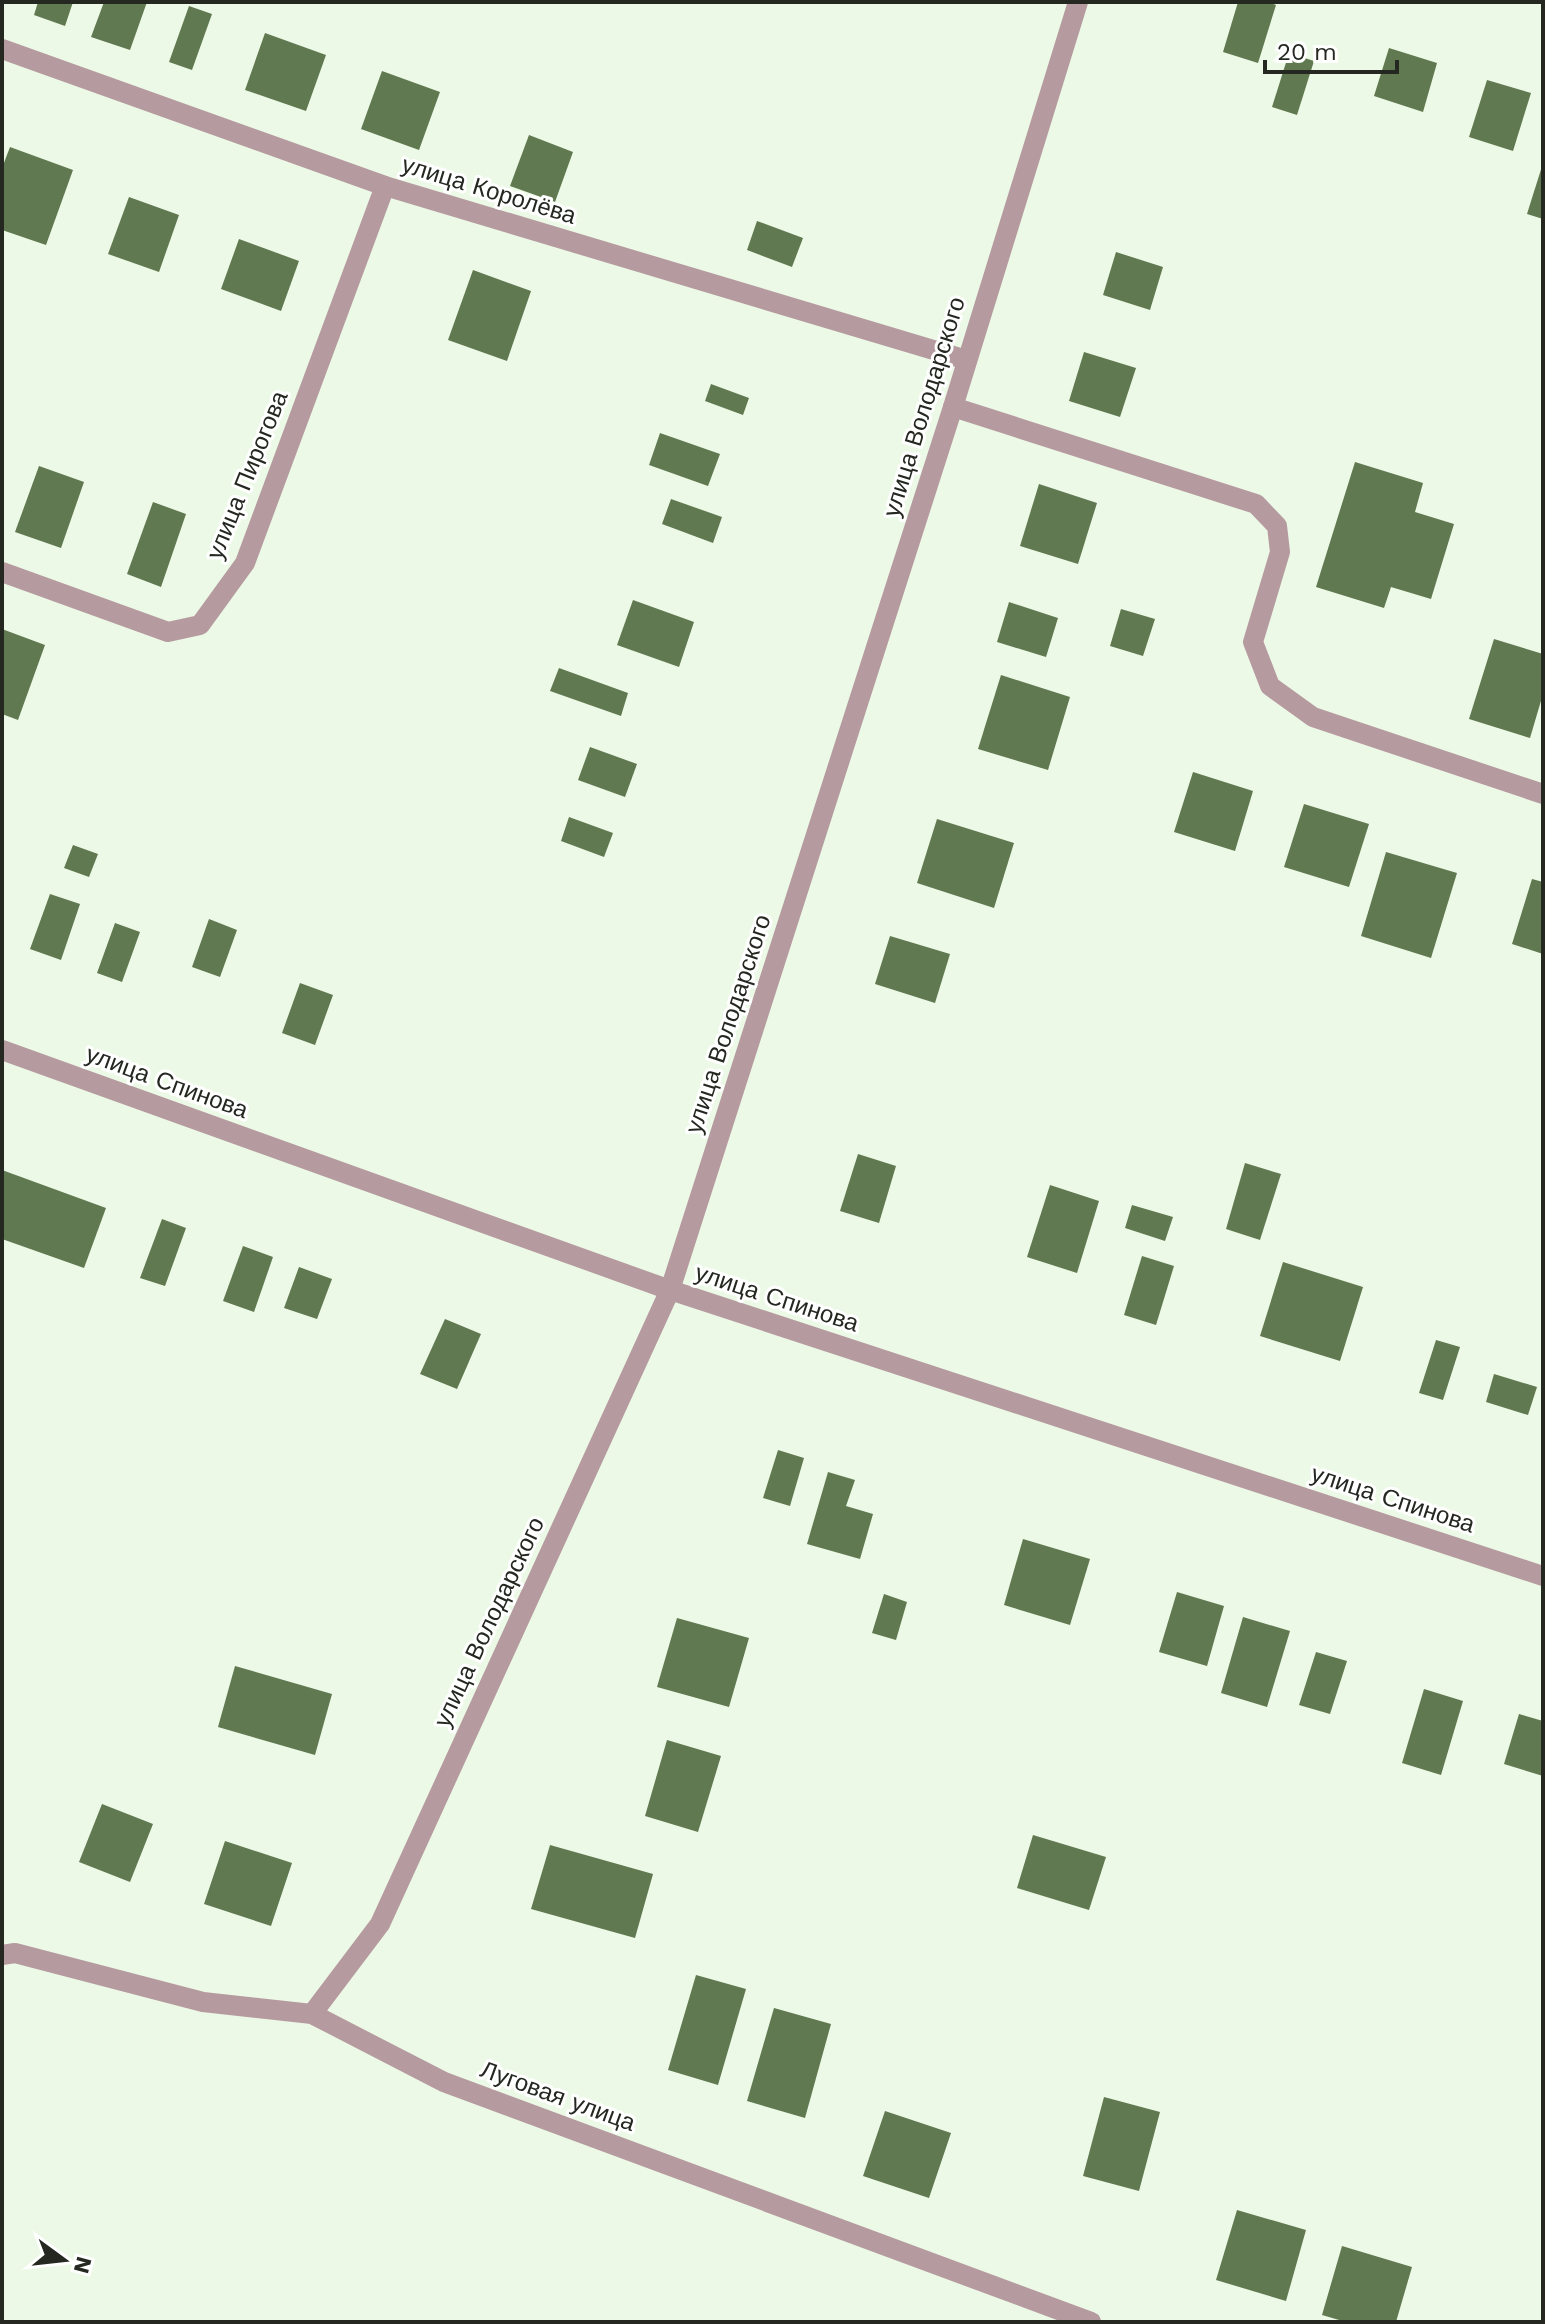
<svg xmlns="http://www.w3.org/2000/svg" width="1545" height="2324" viewBox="0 0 1545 2324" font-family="'Work Sans',sans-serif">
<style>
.building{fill:#607950}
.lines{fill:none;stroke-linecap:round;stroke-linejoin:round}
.minor{stroke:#b59b9f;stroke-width:20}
.labels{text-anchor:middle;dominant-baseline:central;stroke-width:6;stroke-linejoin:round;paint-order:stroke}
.street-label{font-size:24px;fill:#242821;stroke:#fff}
</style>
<rect width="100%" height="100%" fill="#edf9e7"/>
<!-- building -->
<g class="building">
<path d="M38 2H73L65 26 34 15Z"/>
<path d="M104 2H147L130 50 91 37Z"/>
<path d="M1238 2H1268L1276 5 1258 63 1223 52Z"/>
<path d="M189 6 212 14 192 70 169 62Z"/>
<path d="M265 33 326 55 306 111 245 90Z"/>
<path d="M1389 48 1437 63 1423 112 1374 96Z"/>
<path d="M1289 53 1314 61 1297 115 1272 107Z"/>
<path d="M382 71 440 92 419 150 361 129Z"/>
<path d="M1487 80 1531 93 1513 151 1469 137Z"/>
<path d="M529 135 573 152 555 202 510 186Z"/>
<path d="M10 147 73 170 46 245 2 230V168Z"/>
<path d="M1543 163V219L1527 214Z"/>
<path d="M129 197 179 215 159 272 108 254Z"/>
<path d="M757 221 803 238 792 267 747 250Z"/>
<path d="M239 239 299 261 281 311 221 289Z"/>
<path d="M1116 252 1163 267 1150 310 1103 295Z"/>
<path d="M473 270 531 291 507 361 448 340Z"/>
<path d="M1084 352 1136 368 1120 417 1069 401Z"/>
<path d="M711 384 749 398 743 415 705 401Z"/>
<path d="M660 433 720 454 708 486 649 465Z"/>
<path d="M1355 462 1423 483 1415 512 1454 524 1431 599 1391 587 1384 608 1316 587Z"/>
<path d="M39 466 84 482 61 548 15 532Z"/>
<path d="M1039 484 1097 503 1078 564 1020 546Z"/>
<path d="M671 499 722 517 713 543 662 524Z"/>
<path d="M153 502 186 514 161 587 127 574Z"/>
<path d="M633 600 694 622 679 667 617 645Z"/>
<path d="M1009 602 1058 618 1046 657 997 642Z"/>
<path d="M1121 609 1155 619 1143 656 1110 646Z"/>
<path d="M2 629 45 645 18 720 2 714Z"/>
<path d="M1494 639 1543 654V694L1530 738 1469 719Z"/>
<path d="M559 668 628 693 621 716 550 691Z"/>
<path d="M1001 675 1070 697 1048 770 978 749Z"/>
<path d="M590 747 637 764 625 797 578 780Z"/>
<path d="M1193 772 1253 791 1235 851 1174 832Z"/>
<path d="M1304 804 1369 824 1349 887 1284 867Z"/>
<path d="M569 817 613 833 604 857 561 841Z"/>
<path d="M937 819 1014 843 994 908 917 883Z"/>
<path d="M73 845 98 854 89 877 64 868Z"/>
<path d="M1386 852 1457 873 1431 958 1361 936Z"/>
<path d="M1532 879 1543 882V954L1512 944Z"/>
<path d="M50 894 80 904 61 960 30 949Z"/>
<path d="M209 919 237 930 220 977 192 967Z"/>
<path d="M115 923 140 932 122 982 97 973Z"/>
<path d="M890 936 950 954 935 1003 875 984Z"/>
<path d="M300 983 333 995 315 1045 282 1033Z"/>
<path d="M858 1154 896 1166 879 1223 840 1211Z"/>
<path d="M1245 1163 1281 1174 1260 1240 1226 1229Z"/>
<path d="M2 1170 106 1208 84 1268 2 1239Z"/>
<path d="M1050 1185 1099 1201 1077 1273 1027 1257Z"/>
<path d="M1132 1205 1173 1217 1165 1241 1125 1228Z"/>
<path d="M162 1219 186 1228 165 1286 140 1278Z"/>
<path d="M243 1246 273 1257 254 1312 223 1301Z"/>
<path d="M1142 1256 1174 1266 1156 1325 1124 1315Z"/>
<path d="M1283 1262 1363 1287 1340 1361 1260 1336Z"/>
<path d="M299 1267 332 1279 317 1319 284 1308Z"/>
<path d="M445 1319 481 1334 457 1389 420 1374Z"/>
<path d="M1436 1340 1460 1347 1443 1400 1419 1393Z"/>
<path d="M1494 1374 1537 1387 1528 1415 1486 1402Z"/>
<path d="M778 1450 804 1458 790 1506 763 1498Z"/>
<path d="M828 1472 855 1480 846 1506 873 1514 860 1559 807 1544Z"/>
<path d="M1023 1539 1090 1559 1070 1625 1004 1605Z"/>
<path d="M1177 1592 1224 1606 1207 1666 1159 1652Z"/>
<path d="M884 1594 907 1602 896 1640 872 1633Z"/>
<path d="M1243 1617 1290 1631 1267 1707 1221 1693Z"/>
<path d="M677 1618 749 1638 729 1707 657 1687Z"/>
<path d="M1316 1652 1347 1661 1330 1714 1299 1705Z"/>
<path d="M235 1666 332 1694 315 1755 218 1727Z"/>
<path d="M1424 1689 1463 1701 1441 1775 1402 1763Z"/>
<path d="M1519 1714 1543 1721V1776L1504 1764Z"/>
<path d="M667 1740 721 1756 698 1832 645 1816Z"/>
<path d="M102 1804 153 1824 130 1882 79 1862Z"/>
<path d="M1033 1835 1106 1857 1089 1910 1017 1888Z"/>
<path d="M225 1841 292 1863 271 1926 204 1904Z"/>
<path d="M550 1845 653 1874 635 1938 531 1909Z"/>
<path d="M696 1975 746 1989 718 2085 668 2070Z"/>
<path d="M774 2008 831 2024 805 2118 747 2101Z"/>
<path d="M1104 2097 1160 2112 1139 2191 1083 2176Z"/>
<path d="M885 2111 951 2133 929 2198 863 2176Z"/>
<path d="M1237 2210 1306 2230 1286 2301 1216 2280Z"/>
<path d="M1342 2246 1412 2267 1396 2322H1346L1322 2315Z"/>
</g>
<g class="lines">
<!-- minor -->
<g class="minor">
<path d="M2 49 385 186 967 360"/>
<path d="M953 407 1256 504 1277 526 1280 552 1253 642 1270 686 1313 717 1543 794"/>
<path d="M2 572 168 632 200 625 245 563 385 186"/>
<path d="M2 1050 670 1290 1543 1576"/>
<path d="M2 1955 15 1953 203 2002 312 2014 444 2082 1091 2322"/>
<path d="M312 2014 380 1924 670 1290 953 407 1078 2"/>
</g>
</g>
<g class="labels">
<!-- street labels -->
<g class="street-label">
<text transform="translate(489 190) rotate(17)">улица Королёва</text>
<text transform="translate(924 407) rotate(-73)">улица Володарского</text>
<text transform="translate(247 475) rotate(-68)">улица Пирогова</text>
<text transform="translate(728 1024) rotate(-72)">улица Володарского</text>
<text transform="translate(167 1082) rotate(20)">улица Спинова</text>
<text transform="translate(777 1298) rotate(18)">улица Спинова</text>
<text transform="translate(1393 1499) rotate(18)">улица Спинова</text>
<text transform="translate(489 1622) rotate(-65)">улица Володарского</text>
<text transform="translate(558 2096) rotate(20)">Луговая улица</text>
</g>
</g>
<!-- border -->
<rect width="1545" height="2324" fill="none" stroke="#242821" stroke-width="8"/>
<!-- north arrow -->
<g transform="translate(64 2260) rotate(105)" stroke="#ffffff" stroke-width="6" paint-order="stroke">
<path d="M0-6L14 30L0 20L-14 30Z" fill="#242821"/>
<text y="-12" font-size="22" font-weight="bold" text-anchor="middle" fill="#242821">N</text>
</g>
<!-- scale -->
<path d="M1265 60v12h132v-12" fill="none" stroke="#242821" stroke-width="4"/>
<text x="1277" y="60" font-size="24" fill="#242821" stroke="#ffffff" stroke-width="6" paint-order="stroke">20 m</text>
</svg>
